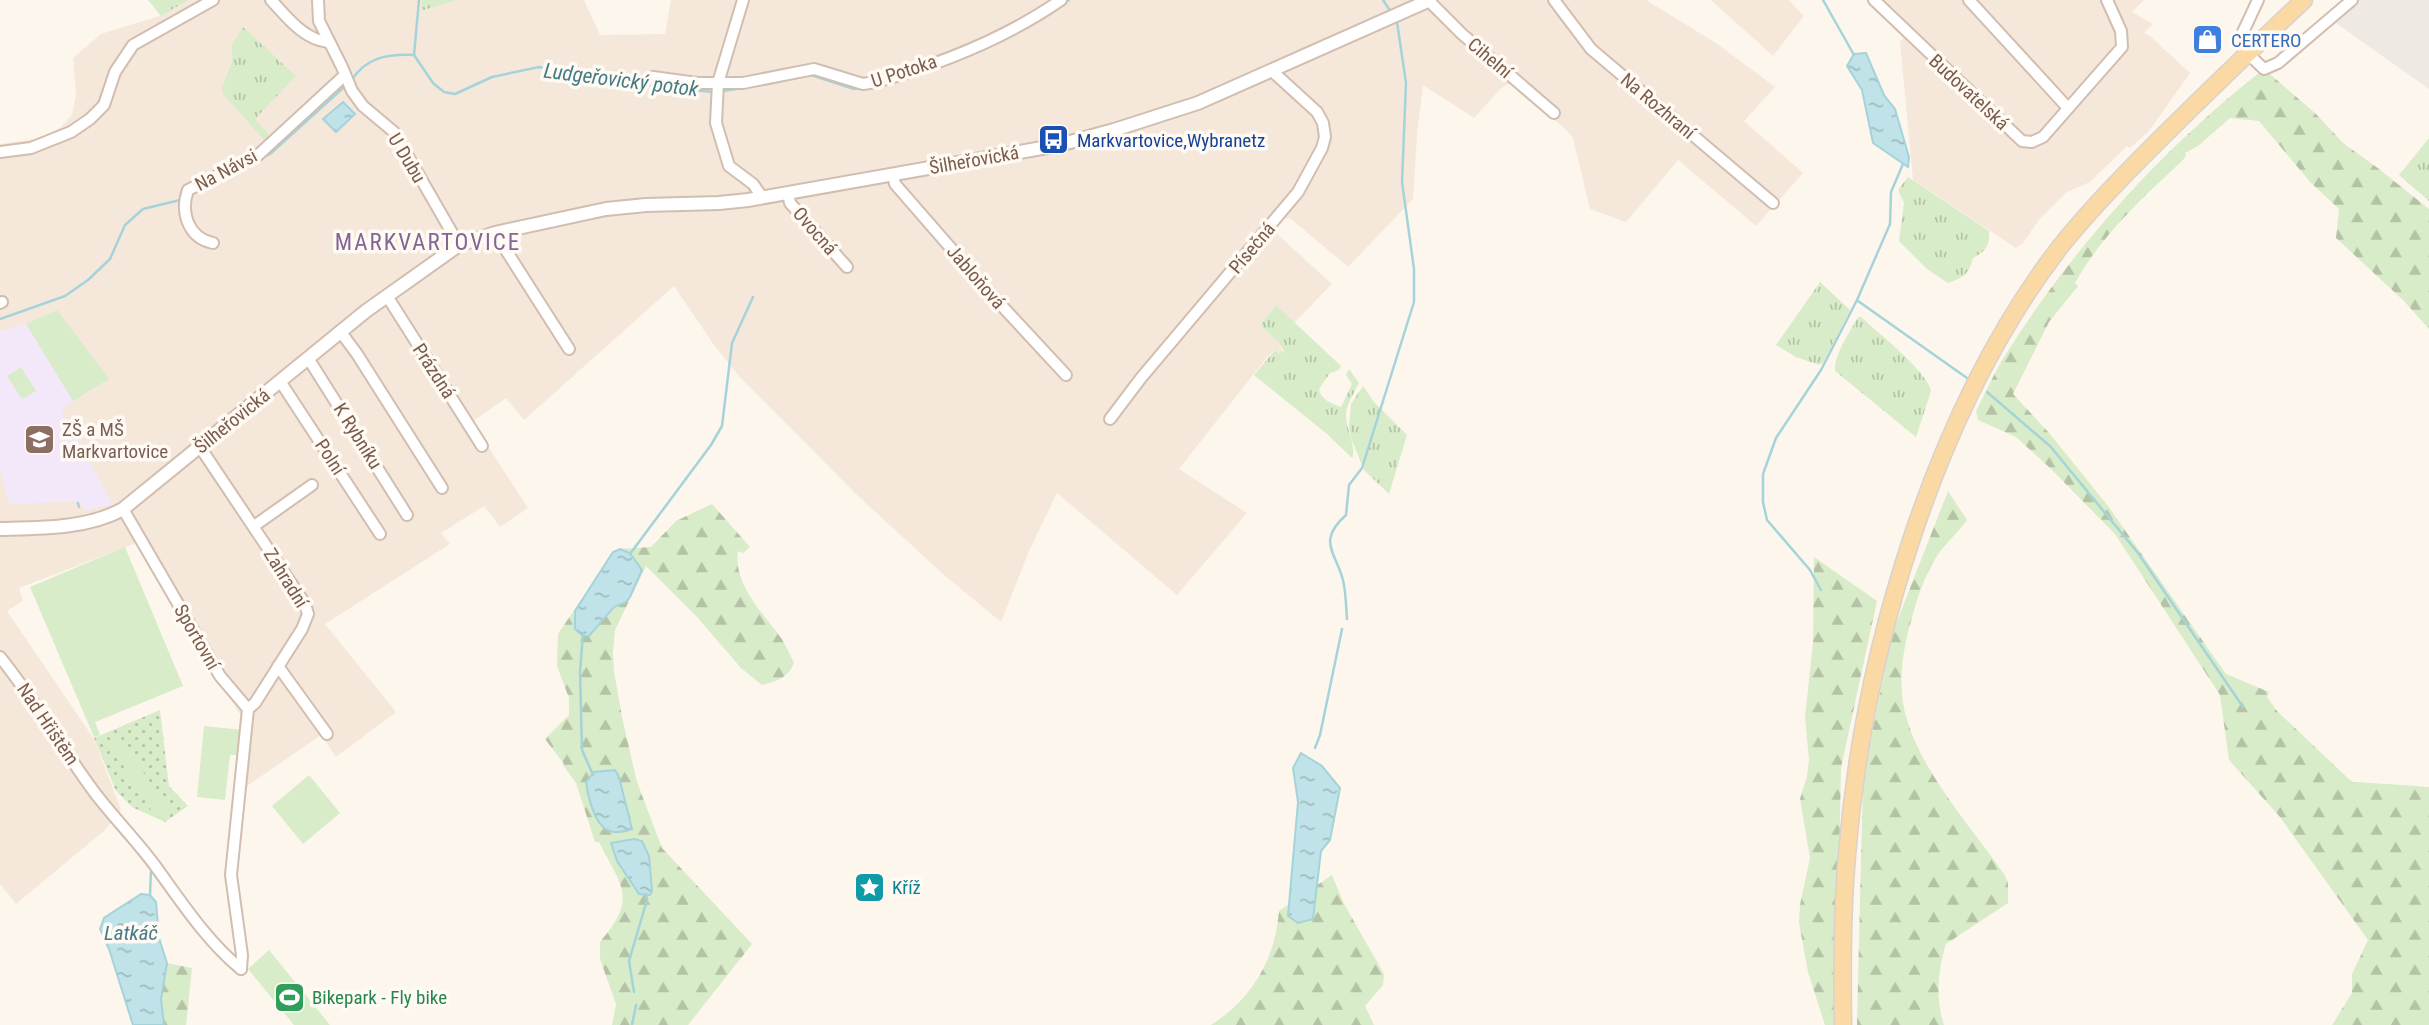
<svg xmlns="http://www.w3.org/2000/svg" width="2429" height="1025" viewBox="0 0 2429 1025" font-family="'Roboto Condensed',sans-serif">
<style>
.residential{fill:#f5e8da}
.industrial{fill:#efe9e4}
.education{fill:#f3e8fa}
.grass{fill:url(#grass-tufts)}
.forest{fill:url(#forest-firs)}
.park{fill:url(#park-dots)}
.pitch{fill:#d8ecc9}
.water{fill:url(#water-ripples);stroke:#a5d3da;stroke-width:2}
.lines{fill:none;stroke-linecap:round;stroke-linejoin:round}
.stream{stroke:#a5d3da;stroke-width:2.5}
.minor-casing{stroke:#d1beb0;stroke-width:14}
.tertiary-casing{stroke:#d1beb0;stroke-width:16}
.primary-casing{stroke:#dad1cd;stroke-width:19}
.minor{stroke:#fff;stroke-width:10}
.tertiary{stroke:#fff;stroke-width:12}
.primary{stroke:#fbd9a5;stroke-width:16}
.labels{text-anchor:middle;dominant-baseline:central;stroke-width:7;stroke-linejoin:round;paint-order:stroke}
.shop-label{font-size:19px;fill:#366cbe;stroke:#fffaf3;text-anchor:start}
.street-label{font-size:19px;fill:#7a5c4d;stroke:#fffaf3}
.transit-label{font-size:19px;fill:#164399;stroke:#fffaf3;text-anchor:start}
.education-label{font-size:19px;fill:#785e54;stroke:#fffaf3;text-anchor:start}
.culture-label{font-size:19px;fill:#0d838f;stroke:#fffaf3;text-anchor:start}
.leisure-label{font-size:19px;fill:#27864d;stroke:#fffaf3;text-anchor:start}
.water-label{font-size:21px;font-style:italic;fill:#437c86;stroke:#fffaf3}
.quarter-label{font-size:23px;letter-spacing:2px;fill:#846695;stroke:#fffaf3}
</style>
<defs>
<pattern id="grass-tufts" width="24" height="20" patternUnits="userSpaceOnUse" patternTransform="scale(1.75)"><rect width="24" height="20" fill="#d8ecc9"/><path d="M3 7l-1-3M5 7V3M7 7l1-3M15 17l-1-3M17 17v-4M19 17l1-3" fill="none" stroke="#b4c2a5"/></pattern>
<pattern id="forest-firs" width="22" height="20" patternUnits="userSpaceOnUse" patternTransform="scale(1.75)"><rect width="22" height="20" fill="#d8ecc9"/><path d="M5 1l3.5 6h-7zM16 11l3.5 6h-7z" fill="#b4c2a5"/></pattern>
<pattern id="park-dots" width="8" height="8" patternUnits="userSpaceOnUse" patternTransform="scale(1.75)"><rect width="8" height="8" fill="#d8ecc9"/><path d="M2 2h.1M6 6h.1" fill="none" stroke="#b4c2a5" stroke-width="1.8" stroke-linecap="round"/></pattern>
<pattern id="water-ripples" width="26" height="14" patternUnits="userSpaceOnUse" patternTransform="scale(1.75)"><rect width="26" height="14" fill="#bfe3e8"/><path d="M2 4q2-2 4 0t4 0M15 11q2-2 4 0t4 0" fill="none" stroke="#a0bbbe"/></pattern>
</defs>
<rect width="100%" height="100%" fill="#fdf6ec"/>
<!-- residential -->
<g class="residential">
<path d="M186 0H422V11L457 0H584L600 35 665 34 671 0H1646L1716 43 1775 87 1744 121 1803 173 1756 226 1678 160 1626 222 1590 209 1573 138 1562 126 1510 83 1501 88 1474 118 1423 85 1417 135 1413 199 1348 267 1290 218 1285 219 1276 229 1278 235 1332 284 1294 323 1276 305 1260 325 1279 343 1283 352 1279 353 1275 350 1268 356 1179 469 1247 513 1177 595 1057 493 1029 551 1001 622 943 574 859 497 738 375 714 345 674 286 524 420 506 398 472 422 528 508 500 527 484 506 441 533 450 544 325 624 396 712 336 757 321 735 247 786 253 716 242 718 139 542 19 588 23 601 7 611 94 739 121 810 105 830 16 904 0 884V144L41 138 60 128 72 115 76 94 73 58 101 34 160 16Z"/>
<path d="M1711 0H1789L1804 16 1773 56Z"/>
<path d="M1866 0H2144L2132 12 2153 24 2144 33 2150 36 2190 73 2149 131 2130 148 2127 146 2090 182 2067 192 2038 221 2023 243 2016 248 1913 180 1900 42 1904 37Z"/>
</g>
<!-- industrial -->
<path class="industrial" d="M2352 0H2429V89L2330 19Z"/>
<!-- education -->
<path class="education" d="M57 310 109 379 61 409 113 505 84 510 79 501 9 504 0 470V331L26 324Z"/>
<!-- grass -->
<g class="grass">
<path d="M148 0H186V1L161 16Z"/>
<path d="M422 0H457L421 11Z"/>
<path d="M243 27 296 76 255 119 270 136 265 141 223 94 222 88 232 62V44Z"/>
<path d="M2429 138V201L2399 175Z"/>
<path d="M1908 177 1989 231C1990 246 1986 251 1973 258 1969 274 1963 278 1948 283L1927 269 1899 241 1904 203 1898 190Z"/>
<path d="M1820 282 1850 310 1823 363 1819 365 1796 357 1776 345Z"/>
<path d="M1276 305 1341 366 1339 370 1330 373 1319 389C1320 399 1332 404 1341 407L1352 384 1346 375 1349 369 1359 383C1354 393 1347 403 1346 414 1345 428 1357 446 1352 458L1327 434 1254 375 1275 350 1279 353 1284 351 1279 343 1260 325Z"/>
<path d="M1858 317H1861C1877 332 1928 372 1931 391L1916 437 1835 371C1834 354 1850 332 1858 317Z"/>
<path d="M1363 386 1374 402 1407 435 1389 494 1364 470 1351 438 1349 426 1351 404Z"/>
</g>
<!-- forest -->
<g class="forest">
<path d="M2264 69 2316 114 2343 143 2379 169 2429 209V329L2404 301 2336 238 2339 209 2311 183 2259 121 2230 118 2198 146 2185 153 2186 156 2182 161C2142 198 2101 236 2075 283L2078 286 2049 322 2013 394 2050 434 2108 506 2226 674 2269 692 2267 697 2277 711 2352 782C2377 783 2403 785 2429 787V1025H2332L2352 993V974L2368 940 2280 817 2229 760 2220 695 2115 534 2050 468 2016 437 1978 420 1976 411C1986 392 1995 371 2006 354 2074 246 2164 147 2264 69Z"/>
<path d="M1948 491 1967 520C1957 534 1942 546 1934 561 1923 580 1917 599 1911 621 1902 653 1897 688 1907 720 1924 775 1971 827 2004 874L2008 882V903L1946 944C1938 970 1935 998 1944 1025H1857L1863 777 1892 634Z"/>
<path d="M712 504 750 547 743 553 738 551C733 584 763 613 781 638 786 645 790 655 794 663 788 678 777 681 762 685L741 668 697 617 646 566 615 630 613 652 614 671 622 717 637 782 662 848 752 944 688 1025H612L616 1004 600 959V942C638 897 622 888 599 842H595L576 783 563 765 564 764 545 739 569 715V698L557 666 558 634 613 552 620 549 651 547 676 521Z"/>
<path d="M1814 557 1877 601 1841 768 1836 1025H1825L1808 972 1799 923 1800 905 1810 858 1800 799 1807 776 1809 760 1805 717 1813 643Z"/>
<path d="M1332 875 1344 904 1384 974 1383 985 1365 1006 1374 1025H1211C1252 999 1275 960 1279 911Z"/>
<path d="M167 963 192 968 186 1025H164L161 999Z"/>
</g>
<!-- park -->
<path class="park" d="M160 710 169 786 188 806 165 822 132 807 116 791 94 738Z"/>
<!-- pitch -->
<g class="pitch">
<path d="M57 310 109 379 73 401 26 324Z"/>
<path d="M21 367 36 391 22 399 7 376Z"/>
<path d="M125 547 183 686 95 722 100 735 94 737 30 587Z"/>
<path d="M204 726 243 730 240 755H230L225 800 197 797Z"/>
<path d="M119 735 168 810 156 818 108 742Z"/>
<path d="M309 775 340 813 303 844 272 806Z"/>
<path d="M269 950 330 1025H294L248 969Z"/>
</g>
<!-- water -->
<g class="water">
<path d="M1866 53 1884 95 1895 109 1909 157 1908 167 1873 143 1862 90 1847 66 1854 54Z"/>
<path d="M343 102 355 114 336 132 323 119Z"/>
<path d="M620 549 630 553 642 570 630 597 626 602 614 607 589 636H583L575 629V611L613 552Z"/>
<path d="M1301 753 1322 766 1340 788 1330 840 1321 851 1313 919 1298 923 1288 916 1298 802 1293 768Z"/>
<path d="M615 770 619 777 632 829C625 831 617 834 610 831 594 826 588 796 586 782L594 772Z"/>
<path d="M634 839 642 841 649 856 652 891 650 895 639 894 617 861 611 843Z"/>
<path d="M141 894 150 895 156 902 159 938 167 963 161 999 164 1025H133L109 949 100 929 104 918Z"/>
</g>
<g class="lines">
<!-- stream -->
<g class="stream">
<path d="M1383 0 1391 12"/>
<path d="M1823 0 1854 55"/>
<path d="M1063 4 1069 0"/>
<path d="M1003 40 1028 26"/>
<path d="M414 55 419 0"/>
<path d="M351 81C366 57 387 54 414 55L433 83 444 92 455 94 492 77 539 67 625 83 713 92"/>
<path d="M774 82 811 75 854 89 876 87"/>
<path d="M722 91 743 88"/>
<path d="M260 159 270 154 343 88"/>
<path d="M1858 301 1967 378"/>
<path d="M0 319 65 296 88 280 110 259 125 225 143 209 180 200"/>
<path d="M1987 392 2050 446 2138 553 2243 707"/>
<path d="M78 503 79 507"/>
<path d="M630 554 711 445 722 426 732 343 753 297"/>
<path d="M1821 590 1810 570 1767 520 1763 502V474L1776 438 1821 370 1857 300 1890 224 1891 192 1903 164"/>
<path d="M1347 619C1346 607 1346 592 1343 580 1335 551 1317 541 1346 515L1349 485 1362 468 1414 302V269L1402 182 1406 83 1397 22"/>
<path d="M583 633 580 672 582 750 593 775"/>
<path d="M1315 748 1320 735 1342 629"/>
<path d="M150 895 151 871"/>
<path d="M634 992 629 961 647 900 646 894"/>
<path d="M632 1025 636 1005"/>
</g>
<defs>
<g id="minor">
<path d="M271 0C288 18 303 39 328 42"/>
<path d="M318 0 319 21 342 67 352 91 363 106 394 132 459 245"/>
<path d="M743 0 718 83 716 123 729 166 753 184 762 197"/>
<path d="M1554 0 1591 49 1773 203"/>
<path d="M1874 0 2022 141 2032 142 2043 137 2122 47 2121 31 2107 0"/>
<path d="M1969 0 2068 108"/>
<path d="M2258 0 2243 32V49L2264 69 2278 63 2352 0"/>
<path d="M1429 1 1462 34 1554 113"/>
<path d="M653 77 697 83H743L814 69 863 84 876 82C941 64 1006 38 1061 0"/>
<path d="M0 152 31 148 71 132 90 119 104 105 115 72 133 45 213 0"/>
<path d="M893 175 895 184 989 292 1066 375"/>
<path d="M788 193 790 203 847 267"/>
<path d="M495 233 569 349"/>
<path d="M213 243C188 238 180 212 188 190L257 156 345 75"/>
<path d="M387 296 482 446"/>
<path d="M0 303 2 302"/>
<path d="M340 331 357 354 442 488"/>
<path d="M308 358 407 515"/>
<path d="M280 381 380 534"/>
<path d="M1110 419 1141 378 1298 192 1322 148 1325 137 1323 123 1317 112 1272 71"/>
<path d="M200 447 305 604 308 614 302 629 255 703 248 709"/>
<path d="M123 509 220 676 248 709 231 875 242 955 241 969"/>
<path d="M254 526 312 485"/>
<path d="M0 657C35 700 62 749 95 793 114 818 137 841 156 867 182 903 207 941 241 969"/>
<path d="M278 666 327 734"/>
</g>
<path id="tertiary" d="M0 529C40 528 87 529 123 509L366 311 459 245 495 233 606 209 646 205 719 203 748 200 1059 145 1114 130 1198 103 1430 0"/>
<path id="primary" d="M1843 1025C1842 968 1842 911 1847 855 1863 652 1935 409 2060 247 2087 213 2117 182 2148 151 2199 100 2251 50 2304 0"/>
</defs>
<!-- minor casing -->
<use href="#minor" class="minor-casing"/>
<!-- tertiary casing -->
<use href="#tertiary" class="tertiary-casing"/>
<!-- primary casing -->
<use href="#primary" class="primary-casing"/>
<!-- minor -->
<use href="#minor" class="minor"/>
<!-- tertiary -->
<use href="#tertiary" class="tertiary"/>
<!-- primary -->
<use href="#primary" class="primary"/>
</g>
<!-- icons -->
<defs>
<symbol id="shop-square" viewBox="-11 -11 22 22"><rect x="-9" y="-9" width="18" height="18" rx="4" fill="#3f7fe0" stroke="#fffaf3"/><path d="M-5-2.5h2.3a2.7 3.5 0 0 1 5.4 0H5L5.5 6h-11ZM-1.5-2.5h3a1.5 2.3 0 0 0-3 0Z" fill="#fff"/></symbol>
<symbol id="bus-square" viewBox="-11 -11 22 22"><rect x="-9" y="-9" width="18" height="18" rx="4" fill="#1a4fb4" stroke="#fffaf3"/><path d="M-5-6H5V4H4V6H2V4H-2V6H-4V4H-5ZM-3.5-4V0h7V-4ZM-3.5 1.2v1.5H-2V1.2ZM2 1.2v1.5H3.5V1.2Z" fill="#fff"/></symbol>
<symbol id="school-square" viewBox="-11 -11 22 22"><rect x="-9" y="-9" width="18" height="18" rx="4" fill="#8d6e63" stroke="#fffaf3"/><path d="M0-5L7-2L0 1L-7-2ZM-4 1L0 2.5L4 1V4Q0 6-4 4Z" fill="#fff"/></symbol>
<symbol id="sight-square" viewBox="-11 -11 22 22"><rect x="-9" y="-9" width="18" height="18" rx="4" fill="#0f9aa8" stroke="#fffaf3"/><path d="M0-6L1.8-2.2L6-1.7L2.9 1.2L3.7 5.4L0 3.3L-3.7 5.4L-2.9 1.2L-6-1.7L-1.8-2.2Z" fill="#fff"/></symbol>
<symbol id="stadium-square" viewBox="-11 -11 22 22"><rect x="-9" y="-9" width="18" height="18" rx="4" fill="#2e9e5b" stroke="#fffaf3"/><path d="M0-5a6.5 5 0 1 0 0 10a6.5 5 0 1 0 0-10ZM-3.5-1.8h7v3.6h-7Z" fill="#fff"/></symbol>
</defs>
<g fill-rule="evenodd">
<use href="#shop-square" x="2190" y="22" width="35" height="35"/>
<use href="#bus-square" x="1036" y="122" width="35" height="35"/>
<use href="#school-square" x="22" y="422" width="35" height="35"/>
<use href="#sight-square" x="852" y="870" width="35" height="35"/>
<use href="#stadium-square" x="272" y="980" width="35" height="35"/>
</g>
<g class="labels">
<!-- shop labels -->
<g class="shop-label">
<text x="2231" y="40">CERTERO</text>
</g>
<!-- street labels -->
<g class="street-label">
<text transform="translate(1490 58) rotate(40)">Cihelní</text>
<text transform="translate(904 71) rotate(-18)">U Potoka</text>
<text transform="translate(1969 92) rotate(43)">Budovatelská</text>
<text transform="translate(1658 106) rotate(40)">Na Rozhraní</text>
<text transform="translate(407 158) rotate(59)">U Dubu</text>
<text transform="translate(974 160) rotate(-10)">Šilheřovická</text>
<text transform="translate(226 170) rotate(-28)">Na Návsi</text>
<text transform="translate(815 231) rotate(49)">Ovocná</text>
<text transform="translate(1252 248) rotate(-50)">Písečná</text>
<text transform="translate(976 277) rotate(49)">Jabloňová</text>
<text transform="translate(434 371) rotate(57)">Prázdná</text>
<text transform="translate(232 421) rotate(-39)">Šilheřovická</text>
<text transform="translate(358 436) rotate(58)">K Rybníku</text>
<text transform="translate(330 457) rotate(57)">Polní</text>
<text transform="translate(286 578) rotate(58)">Zahradní</text>
<text transform="translate(197 637) rotate(60)">Sportovní</text>
<text transform="translate(48 724) rotate(56)">Nad Hřištěm</text>
</g>
<!-- transit labels -->
<g class="transit-label">
<text x="1077" y="140">Markvartovice,Wybranetz</text>
</g>
<!-- education labels -->
<g class="education-label">
<text x="62" y="429">ZŠ a MŠ<tspan x="62" dy="22">Markvartovice</tspan></text>
</g>
<!-- culture labels -->
<g class="culture-label">
<text x="892" y="887">Kříž</text>
</g>
<!-- leisure labels -->
<g class="leisure-label">
<text x="312" y="997">Bikepark - Fly bike</text>
</g>
<!-- water labels -->
<g class="water-label">
<text transform="translate(621 80) rotate(7)">Ludgeřovický potok</text>
<text x="131" y="933">Latkáč</text>
</g>
<!-- quarter labels -->
<g class="quarter-label">
<text x="428" y="242">MARKVARTOVICE</text>
</g>
</g>
</svg>
